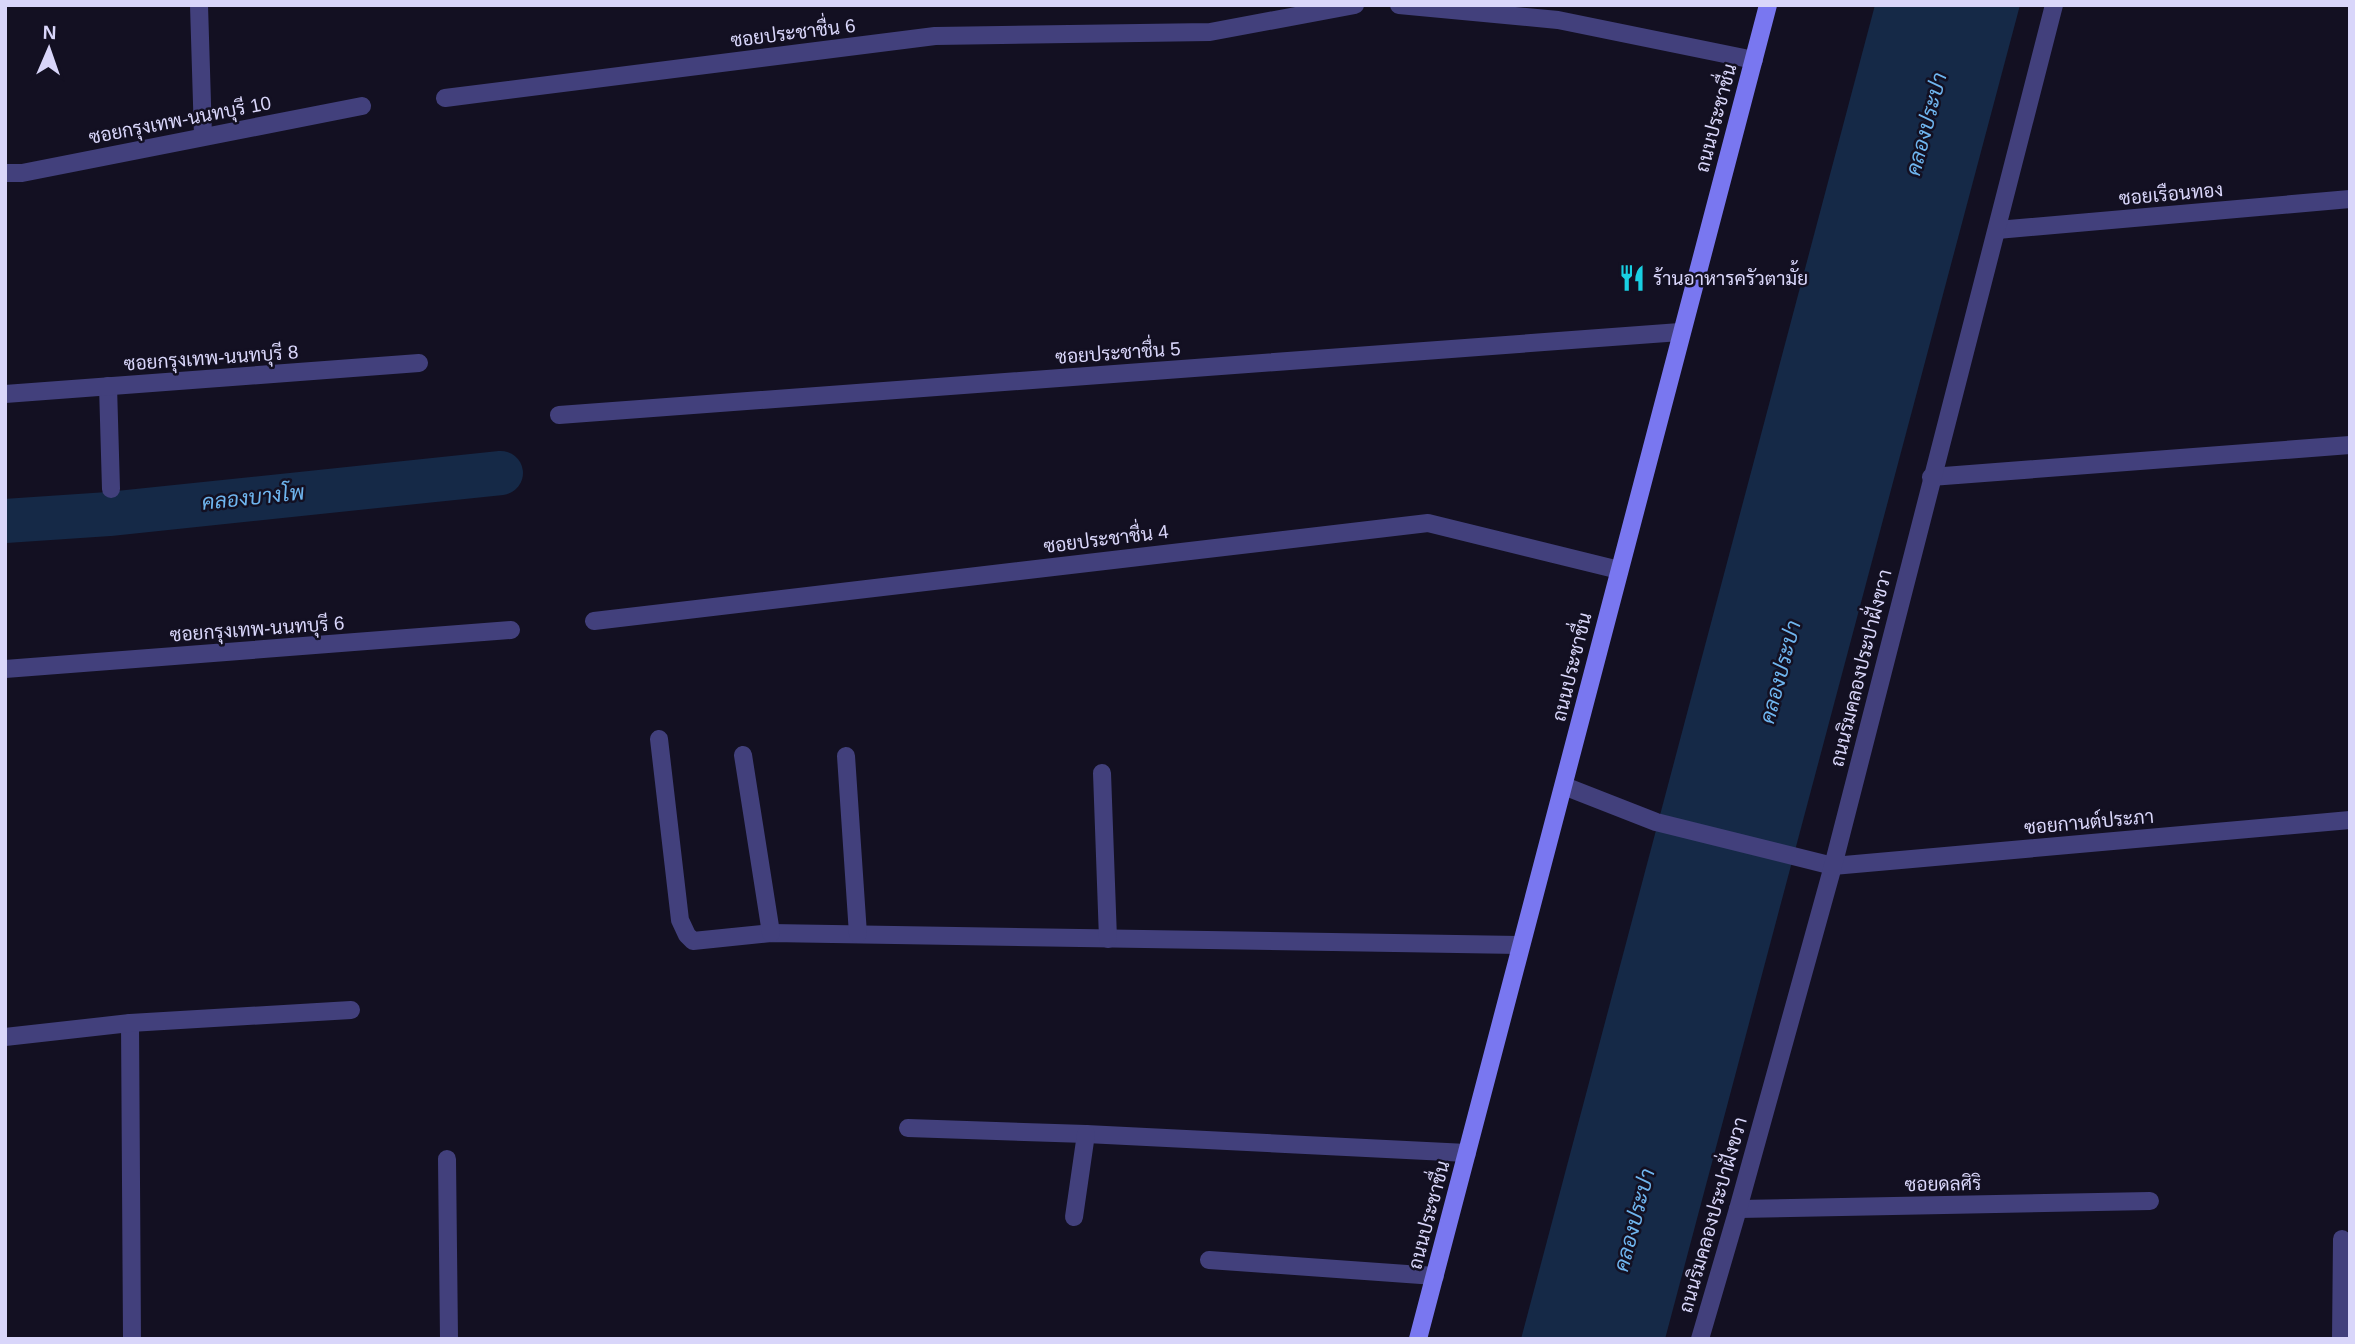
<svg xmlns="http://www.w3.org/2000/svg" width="2355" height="1344" viewBox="0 0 2355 1344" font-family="Helvetica,Sarabun,sans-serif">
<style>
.water{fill:#152947}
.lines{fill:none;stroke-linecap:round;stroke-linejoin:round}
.canal{stroke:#152947;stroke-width:44}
.service{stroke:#42407c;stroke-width:18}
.minor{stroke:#42407c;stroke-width:18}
.tertiary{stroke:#42407c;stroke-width:18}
.secondary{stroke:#7977f0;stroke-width:18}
.labels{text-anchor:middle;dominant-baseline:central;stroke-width:5;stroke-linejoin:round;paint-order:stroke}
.street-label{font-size:19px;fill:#d9d6fa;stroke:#131022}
.poi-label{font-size:19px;fill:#d9d6fa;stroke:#131022;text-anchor:start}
.water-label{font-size:21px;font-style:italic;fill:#6fb5ef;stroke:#131022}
</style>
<rect width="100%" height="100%" fill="#131022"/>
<!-- water -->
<path class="water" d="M1875 5H2020L1665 1339H1521Z"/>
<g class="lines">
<!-- canal -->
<path class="canal" d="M5 521 109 514 501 473"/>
<!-- service -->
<g class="service">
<path d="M199 5 203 136"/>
<path d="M108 386 111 489"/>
<path d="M1931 477 2350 445"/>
<path d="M659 739 680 920 687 935 693 941 771 933 1519 945"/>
<path d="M743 755 771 933"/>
<path d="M846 756 858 934"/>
<path d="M1102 773 1108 939"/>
<path d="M130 1023 132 1339"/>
<path d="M5 1037 130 1023 351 1010"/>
</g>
<!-- minor -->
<g class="minor">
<path d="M1399 5 1558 20 1754 60"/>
<path d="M445 98 935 36 1210 32 1355 5"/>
<path d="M5 173H22L362 106"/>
<path d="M1997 230 2350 199"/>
<path d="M5 394 419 363"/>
<path d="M559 415 1680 332"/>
<path d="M594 621 1428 523 1619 570"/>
<path d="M5 669 511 630"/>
<path d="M1564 786 1656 822 1833 866 2350 820"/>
<path d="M908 1128 1086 1134 1467 1153"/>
<path d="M447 1159 449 1339"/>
<path d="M1738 1209 2150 1201"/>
<path d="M1074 1217 1086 1134"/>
<path d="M1209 1260 1435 1276"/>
<path d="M2341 1339 2342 1239"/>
</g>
<!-- tertiary -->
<path class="tertiary" d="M1700 1339 1738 1209 1833 866 2054 5"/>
<!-- secondary -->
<path class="secondary" d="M1418 1339 1768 5"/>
</g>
<!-- icons -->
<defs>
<symbol id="restaurant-bare" viewBox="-9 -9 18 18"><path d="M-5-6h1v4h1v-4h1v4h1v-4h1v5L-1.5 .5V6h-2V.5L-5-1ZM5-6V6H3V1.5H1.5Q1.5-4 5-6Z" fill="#19d0e3" stroke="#131022" stroke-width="2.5" paint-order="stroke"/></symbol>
</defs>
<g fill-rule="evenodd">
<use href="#restaurant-bare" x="1613" y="259" width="38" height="38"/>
</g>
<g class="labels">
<!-- street labels -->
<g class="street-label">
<text transform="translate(793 33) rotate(-7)">ซอยประชาชื่น 6</text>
<text transform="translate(1716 118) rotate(-75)">ถนนประชาชื่น</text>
<text transform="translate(180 120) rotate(-11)">ซอยกรุงเทพ-นนทบุรี 10</text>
<text transform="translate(2171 194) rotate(-5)">ซอยเรือนทอง</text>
<text transform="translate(1118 353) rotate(-4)">ซอยประชาชื่น 5</text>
<text transform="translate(211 358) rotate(-4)">ซอยกรุงเทพ-นนทบุรี 8</text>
<text transform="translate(1106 539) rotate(-7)">ซอยประชาชื่น 4</text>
<text transform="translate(257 629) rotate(-4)">ซอยกรุงเทพ-นนทบุรี 6</text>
<text transform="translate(1572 667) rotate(-76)">ถนนประชาชื่น</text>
<text transform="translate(1861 668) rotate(-76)">ถนนริมคลองประปาฝั่งขวา</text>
<text transform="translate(2089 822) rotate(-5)">ซอยกานต์ประภา</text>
<text transform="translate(1943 1184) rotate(-1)">ซอยดลศิริ</text>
<text transform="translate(1429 1215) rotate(-75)">ถนนประชาชื่น</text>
<text transform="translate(1713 1215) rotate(-74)">ถนนริมคลองประปาฝั่งขวา</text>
</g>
<!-- poi labels -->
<g class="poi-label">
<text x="1653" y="278">ร้านอาหารครัวตามั้ย</text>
</g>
<!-- water labels -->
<g class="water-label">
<text transform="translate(1926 124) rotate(-75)">คลองประปา</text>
<text transform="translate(253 497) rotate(-6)">คลองบางโพ</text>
<text transform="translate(1780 672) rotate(-75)">คลองประปา</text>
<text transform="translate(1634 1220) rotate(-75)">คลองประปา</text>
</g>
</g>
<!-- border -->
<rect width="2355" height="1344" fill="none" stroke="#d9d6fa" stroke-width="14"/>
<!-- north arrow -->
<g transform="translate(49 49) rotate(2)" stroke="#131022" stroke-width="5" paint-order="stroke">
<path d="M0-5L12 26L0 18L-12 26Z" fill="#d9d6fa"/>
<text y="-10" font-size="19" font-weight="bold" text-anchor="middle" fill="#d9d6fa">N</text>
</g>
</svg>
